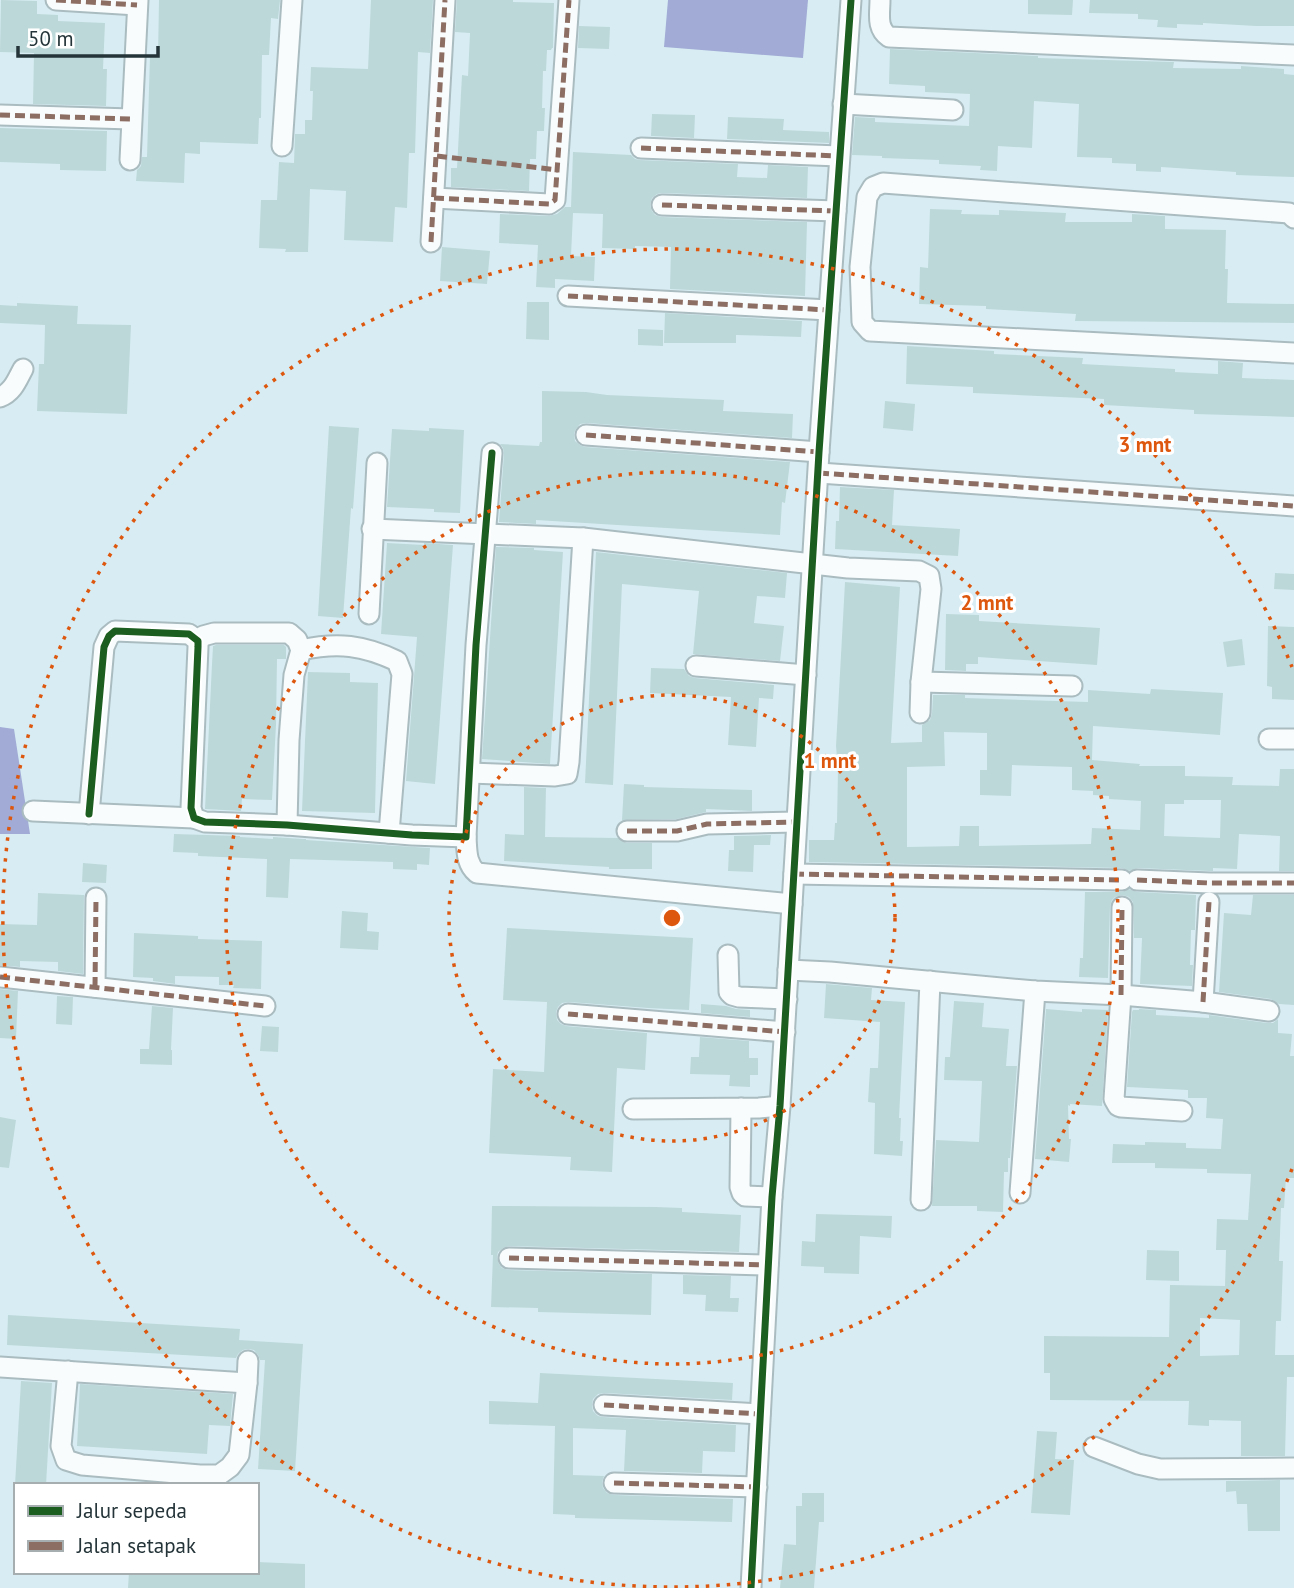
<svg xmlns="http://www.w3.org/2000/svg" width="1294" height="1588" viewBox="0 0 1294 1588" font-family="'PT Sans',sans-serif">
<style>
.water{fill:#a1abd5}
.building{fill:#bdd8d9;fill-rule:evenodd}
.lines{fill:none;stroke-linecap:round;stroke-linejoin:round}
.minor-casing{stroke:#aabcc0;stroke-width:23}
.minor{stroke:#f9fcfd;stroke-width:19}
.quiet{stroke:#8d6e63;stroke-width:5;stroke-dasharray:10 5;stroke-linecap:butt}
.cycleway-casing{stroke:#fff;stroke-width:11}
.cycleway{stroke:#1b5e20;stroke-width:7}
.ring{fill:none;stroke:#de570e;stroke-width:3.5;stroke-dasharray:3.5 7}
.centre{fill:#de570e;stroke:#fff;stroke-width:3.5}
.ring-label{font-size:21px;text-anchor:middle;font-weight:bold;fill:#de570e;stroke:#fff;stroke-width:6;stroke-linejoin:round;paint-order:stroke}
</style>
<rect width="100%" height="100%" fill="#d7edf3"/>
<!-- water -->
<g class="water">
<path d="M668 0H808L803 58 664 47Z"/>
<path d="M0 727 14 729 30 834H0Z"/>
</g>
<!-- building -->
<g class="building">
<path d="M1 0 37 1V14L58 15V21L105 23 103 69H107L106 106 33 104 34 53 0 52Z"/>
<path d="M159 0H280L278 19 271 18 269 55H262L261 118H259L258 144 200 142V154L185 153 184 183 136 181 137 170 141 166 142 157H147L150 55 158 56Z"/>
<path d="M371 0H433L430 53 418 52 415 153H409L407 208 395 207 393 242 344 240 346 191 310 189 308 252H285L286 249 259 248 261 200H277L279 162 294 163 295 134H305V120H312L313 91H310L311 67 368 69Z"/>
<path d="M457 0H513V2L554 3 553 48H552L551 50H547L546 71H543L542 108H545L544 131H537L536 159H530L529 191 451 187V168H457L462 75 468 76 470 33 455 32Z"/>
<path d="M1028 0H1073L1072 15 1028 14Z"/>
<path d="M1090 0H1294V26H1256L1203 23V25L1177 24V28L1157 27 1158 20 1138 19V14L1089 13Z"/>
<path d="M579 26 610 27 609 49 578 48Z"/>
<path d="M890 49 1038 56V58L1174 62 1173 68 1241 69V66L1284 69V74L1294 75V177L1236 175V172L1161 167V172L1136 171V164L1112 163V158L1077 157 1079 104 1034 101 1032 148 998 146 997 171 980 170 981 166 939 164V160L882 158V156L852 155 855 117 875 118V122L969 126 970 94 925 92V86L889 84Z"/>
<path d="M652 114 695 115 694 138 651 136Z"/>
<path d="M728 117 784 119 783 130 829 132V143L727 139Z"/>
<path d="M0 128 107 131 106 171 60 170V164L0 162Z"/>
<path d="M573 152 631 155 635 159 640 160 738 164 737 177 767 178 768 165 808 167 807 198 662 193 657 194 652 198 650 205 652 211 655 215 662 217 807 222 805 296 670 289 671 247 635 246V249L602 248 603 214 573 213 571 256 595 257 594 281 555 279V288L536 287 538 245 499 243 500 214 548 216 557 214 565 207H571Z"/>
<path d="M930 209 962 210 961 214 999 215V210L1066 213 1065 222H1132V214L1165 216V229L1226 230 1225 269H1228L1227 303 1294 304V323L1075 321 1076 314 986 309V306L919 304 920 267 928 268Z"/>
<path d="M442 247 490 251 487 284 440 281Z"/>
<path d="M527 302H549V340L526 339Z"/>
<path d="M17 303 78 306 77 324 131 325 127 414 37 411 39 364H44L45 325 0 323V305L17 306Z"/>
<path d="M665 313 802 321 801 337 736 335V343H664Z"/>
<path d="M638 329 663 330V346L638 345Z"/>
<path d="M907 346 994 351V354L1083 358 1082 364 1175 369V372L1218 374V361L1243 363 1242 378 1294 380V417L1194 414V410L1104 405V399L973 393V387L906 384Z"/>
<path d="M542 391 586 392 607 395 724 400 723 411 793 414 792 438 587 423 580 424 576 429 574 433 575 441 580 445 585 447 790 462 785 503 782 502 780 535 536 520V524L499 522 504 454 503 448 500 444 539 446 540 442H542Z"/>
<path d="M885 401 915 404 913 431 883 428Z"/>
<path d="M329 426 359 428 353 509 351 508 343 618 318 616Z"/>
<path d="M429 428 464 430 460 513 434 512V509L387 507 392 429 429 431Z"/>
<path d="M840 487 894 490 892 525 960 529 958 556 835 549 836 521H839Z"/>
<path d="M387 543 424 545V543L453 545 435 784 406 781 417 637 381 634Z"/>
<path d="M496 547 534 548V550L563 552 550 764 482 759Z"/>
<path d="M596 552 787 573 785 598 757 596 754 623 784 626 780 661 693 654 699 591 622 584 613 785 585 783Z"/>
<path d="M1275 573 1294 574V590L1274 589Z"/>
<path d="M845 582 900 587 891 743 922 742V725L930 720 932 714 933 695H965V698L1088 702V690L1150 694 1151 689 1223 693 1220 735 1093 726 1092 760 1140 764 1139 766H1185V776L1233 777 1232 785 1279 786 1280 769H1294V871H1279L1280 836 1239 834 1237 869 1213 868V871H1210L1138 868 1130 871 1122 868 809 862V840H834L835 823H837L838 769 836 746ZM944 732 987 733V770H980V795L1011 796 1012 765 1072 767V790L1093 791V795L1109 796V799L1141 801 1140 830 1092 828 1091 844 979 846V826H960L959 846 907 847V767L945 766ZM1184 800H1221L1220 838 1164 836 1165 804H1184Z"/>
<path d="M946 614 979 615V621L1100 628 1097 665 978 657V664H966V671L945 670Z"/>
<path d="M1268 626 1294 627V700L1272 699V687L1267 686Z"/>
<path d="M1242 639 1245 665 1227 667 1223 642Z"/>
<path d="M216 645H284L286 647V659H277L276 725 272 800 242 799 241 811 205 809 212 664 213 646Z"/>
<path d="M651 668 684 669 689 676 695 678 774 685 773 699 759 698 756 747 728 745 731 697 650 693Z"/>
<path d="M308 672 350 673V682L378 683 375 813 302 811Z"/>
<path d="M624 784 644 785V787L752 790V811L706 809V812L677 819 622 820Z"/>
<path d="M524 787 546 788 545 837 618 838 626 843H652V869H609V867L504 861 505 834 524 835Z"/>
<path d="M174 834 240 836V837L273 839V837L303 839H306V840L430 848 429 865 417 864V870L393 869V862L290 859 288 898 266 897 267 859 198 856V853L173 852Z"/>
<path d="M771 835 770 845H754L753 872 728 871 729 850H734V836Z"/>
<path d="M83 863 107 865 106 883 82 882Z"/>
<path d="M1129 889 1137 892 1196 895 1195 930H1191L1190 965H1193L1192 986 1140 984 1142 938H1134L1133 902 1129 897 1123 895 1115 897 1112 900 1110 906 1108 978 1079 977 1080 958H1083L1085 892H1122Z"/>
<path d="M38 893 84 895 83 974 58 971V962L20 961V967L0 965V924L37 925Z"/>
<path d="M1253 895H1294V1005L1279 1004 1271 999 1219 992 1224 913 1251 915Z"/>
<path d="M342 911 368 913 367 931 379 932 378 950 340 948Z"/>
<path d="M507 928 693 938 689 1010 648 1008 569 1002 562 1003 558 1007 556 1012 557 1020 561 1024 566 1026 647 1033 645 1070 617 1068 612 1172 570 1170 571 1157 489 1153 493 1069 544 1072 547 1002 503 1000Z"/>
<path d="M134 933 198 936V939L262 941 261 989 233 988 234 985H219V977L175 976V984L153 981V978L133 977Z"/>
<path d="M826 984 872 988 871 1000 905 1002 899 1118H901L900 1141H903L902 1156 874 1154 875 1103 868 1102 870 1068H878L880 1022 824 1018Z"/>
<path d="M0 989 18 991 16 1039 0 1038Z"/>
<path d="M57 996 73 997 72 1025 56 1024Z"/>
<path d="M954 1001 984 1003 982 1027 1009 1029 1006 1066H1017L1010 1158H1008V1172H1004L1003 1212 977 1211V1206H932L936 1140 979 1142 982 1081 944 1080 945 1057H950Z"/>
<path d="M701 1004 726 1006 736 1009 750 1010V1017L701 1013Z"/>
<path d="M152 1006 173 1008 171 1050H172V1065L140 1064V1049H149Z"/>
<path d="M1046 1009 1082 1012V1009L1108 1010 1102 1106 1070 1104V1106L1068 1105 1069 1139H1071L1069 1162 1035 1159Z"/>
<path d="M1139 1009 1156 1010V1015L1209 1018V1015L1267 1023H1273L1278 1019V1033L1292 1034 1290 1056H1294V1178H1286L1284 1208H1281L1279 1261H1283L1281 1321H1276L1275 1355H1294V1377H1287L1285 1456H1241V1421L1209 1420V1426L1188 1425 1189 1401 1050 1400V1373H1044V1336L1169 1337 1170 1285 1225 1286 1226 1250H1216L1217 1219 1248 1220 1251 1174 1207 1173V1169L1155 1168V1163H1112L1113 1144 1145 1145V1142L1186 1143V1148L1221 1149 1223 1119 1206 1118 1207 1098H1188V1090L1127 1087 1132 1012 1133 1010H1139ZM1200 1318 1240 1320 1239 1355 1200 1356Z"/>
<path d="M262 1026 279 1027 278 1052 260 1051Z"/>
<path d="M700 1037 749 1041V1058H758V1075H750V1087L729 1086 730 1075 690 1074 691 1057H699Z"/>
<path d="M0 1117 16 1120 9 1168 0 1167Z"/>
<path d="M492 1206 656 1207 682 1208V1212L741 1215 739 1252 509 1246 503 1248 498 1252 497 1257 499 1264 502 1268 508 1270 652 1274 651 1315 538 1312V1308L491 1307 493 1255H491Z"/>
<path d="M816 1214 892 1216 891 1238 860 1236 859 1274 824 1273V1267L801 1266 802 1241 815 1242Z"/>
<path d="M1147 1250 1179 1251V1281L1146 1280Z"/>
<path d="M683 1275 731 1276 730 1298H739L738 1312 705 1311 706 1295 683 1294Z"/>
<path d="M8 1315 240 1329 239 1340 303 1344 295 1471 258 1469 265 1360H260L258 1355 254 1350 248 1349 243 1350 238 1354 236 1358 7 1345Z"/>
<path d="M540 1373 733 1383 732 1400 605 1393 598 1394 593 1399 592 1405 593 1411 598 1416 603 1417 736 1425 735 1452 703 1451 702 1473 624 1471 626 1430 573 1428V1475L604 1476 602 1482 603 1488 607 1493 614 1495 733 1499 732 1522 575 1518V1515L553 1514 555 1426 489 1424V1401L538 1403Z"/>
<path d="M21 1381 52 1383 46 1485H15Z"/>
<path d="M80 1384 233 1394 230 1426 209 1425 207 1454 77 1446Z"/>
<path d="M1037 1431 1057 1432 1055 1459 1074 1460 1070 1515 1031 1513Z"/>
<path d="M1280 1480V1531H1248L1247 1504H1237L1236 1491 1226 1492V1481Z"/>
<path d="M802 1493H824V1522H819L814 1588H780L784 1544 796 1545V1506H802Z"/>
<path d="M257 1562 305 1564V1588H128L129 1572H257Z"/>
</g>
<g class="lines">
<defs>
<g id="minor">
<path d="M56 0 137 5"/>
<path d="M880 0C880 14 876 28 889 37L1294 55"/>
<path d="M843 104 953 110"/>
<path d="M0 115 131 119"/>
<path d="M282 146 292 0"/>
<path d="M641 148 839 156"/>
<path d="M130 160 138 0"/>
<path d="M434 198 549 204 555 200 569 0"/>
<path d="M662 205 836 211"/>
<path d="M1294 218 1289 213 883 183 873 187 867 197 860 267 862 322 870 331 1294 353"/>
<path d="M431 242 445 0"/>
<path d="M568 296 829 310"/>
<path d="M0 397C13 392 17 380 23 369"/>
<path d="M586 435 819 452"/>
<path d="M819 473 1294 506"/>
<path d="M372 529 583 538 848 568 919 571 929 576 931 589 921 682 920 713"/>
<path d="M369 614 377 463"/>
<path d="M198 641 203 636 214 633H289L297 640 301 650 294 675 289 740 287 825"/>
<path d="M301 650C338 642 363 645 397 661L402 674 389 833"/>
<path d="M696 666 806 675"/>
<path d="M921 682 1072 686"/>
<path d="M1269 739H1294"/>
<path d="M470 773 555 776 567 774 569 762 583 538"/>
<path d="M33 811 194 818"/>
<path d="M89 814 104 647 109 636 115 631 189 634 198 641V647L191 808 194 818 205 822 287 825 412 835 466 837 476 645 492 453"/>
<path d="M627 831H677L707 824 796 822"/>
<path d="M466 837C467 851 466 864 477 873L792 904"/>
<path d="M794 874 1122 880"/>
<path d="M1137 880 1210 883H1294"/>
<path d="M1122 907 1121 995 1114 1099 1118 1106 1121 1107 1182 1111"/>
<path d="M728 955 729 992 732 995 739 997 787 999"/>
<path d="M788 970 830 972 1035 991 1121 995 1203 1002 1269 1011"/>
<path d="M0 977 265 1006"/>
<path d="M95 987 96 898"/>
<path d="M1203 1002 1209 902"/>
<path d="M568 1014 785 1032"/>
<path d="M741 1108 740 1187 742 1193 745 1196 772 1197"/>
<path d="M633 1109 759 1108 780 1106"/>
<path d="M1020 1193 1035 991"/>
<path d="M921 1200 930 981"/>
<path d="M509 1258 768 1265"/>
<path d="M0 1367 247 1383"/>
<path d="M68 1371 61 1446 66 1460 82 1465 200 1475H219L230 1467 239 1455 247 1383 248 1361"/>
<path d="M604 1405 760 1414"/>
<path d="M1094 1447 1138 1464 1160 1469 1294 1468"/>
<path d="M614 1483 757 1487"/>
<path d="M751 1588 772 1197 780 1106 819 452 851 0"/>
</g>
</defs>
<!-- minor casing -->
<use href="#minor" class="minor-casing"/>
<!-- minor -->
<use href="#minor" class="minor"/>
<!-- quiet -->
<g class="quiet">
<path d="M56 0 137 5"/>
<path d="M0 115 131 119"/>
<path d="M641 148 839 156"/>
<path d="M437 156 558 170"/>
<path d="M434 198 549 204 555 200 569 0"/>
<path d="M662 205 836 211"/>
<path d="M431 242 445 0"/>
<path d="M568 296 829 310"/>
<path d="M586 435 819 452"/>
<path d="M819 473 1294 506"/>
<path d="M627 831H677L707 824 796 822"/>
<path d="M794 874 1122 880"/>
<path d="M1137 880 1210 883H1294"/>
<path d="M0 977 265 1006"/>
<path d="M95 987 96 898"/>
<path d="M1121 995 1122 907"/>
<path d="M1203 1002 1209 902"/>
<path d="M568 1014 785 1032"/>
<path d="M509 1258 768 1265"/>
<path d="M604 1405 760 1414"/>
<path d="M614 1483 757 1487"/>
</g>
<defs>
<g id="cycleway">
<path d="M89 814 104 647 109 636 115 631 189 634 198 641V647L191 808 194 818 205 822 287 825 412 835 466 837 476 645 492 453"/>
<path d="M751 1588 772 1197 780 1106 819 452 851 0"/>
</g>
</defs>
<!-- cycleway casing -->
<use href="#cycleway" class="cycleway-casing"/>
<!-- cycleway -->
<use href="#cycleway" class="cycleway"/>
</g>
<!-- distance rings -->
<g class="ring">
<circle cx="672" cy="918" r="223"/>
<circle cx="672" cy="918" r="446"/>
<path d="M1292 1169A669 669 0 1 1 1292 667"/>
</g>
<circle cx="672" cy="918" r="10" class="centre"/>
<g class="ring-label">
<text x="1145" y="452">3 mnt</text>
<text x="987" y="610">2 mnt</text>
<text x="830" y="768">1 mnt</text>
</g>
<!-- legend -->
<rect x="14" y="1483" width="245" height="91" fill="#ffffff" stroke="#a7aeaf" stroke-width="2"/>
<rect x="28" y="1506" width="35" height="10" fill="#1b5e20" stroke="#a7aeaf" stroke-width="2"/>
<text x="77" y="1518" font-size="21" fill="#243438">Jalur sepeda</text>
<rect x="28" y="1541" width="35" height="10" fill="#8d6e63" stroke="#a7aeaf" stroke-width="2"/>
<text x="77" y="1553" font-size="21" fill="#243438">Jalan setapak</text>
<!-- scale -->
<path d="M18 46v10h140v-10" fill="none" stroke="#243438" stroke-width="3.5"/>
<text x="28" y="46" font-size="21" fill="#243438" stroke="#ffffff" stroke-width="5" paint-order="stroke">50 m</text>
</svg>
